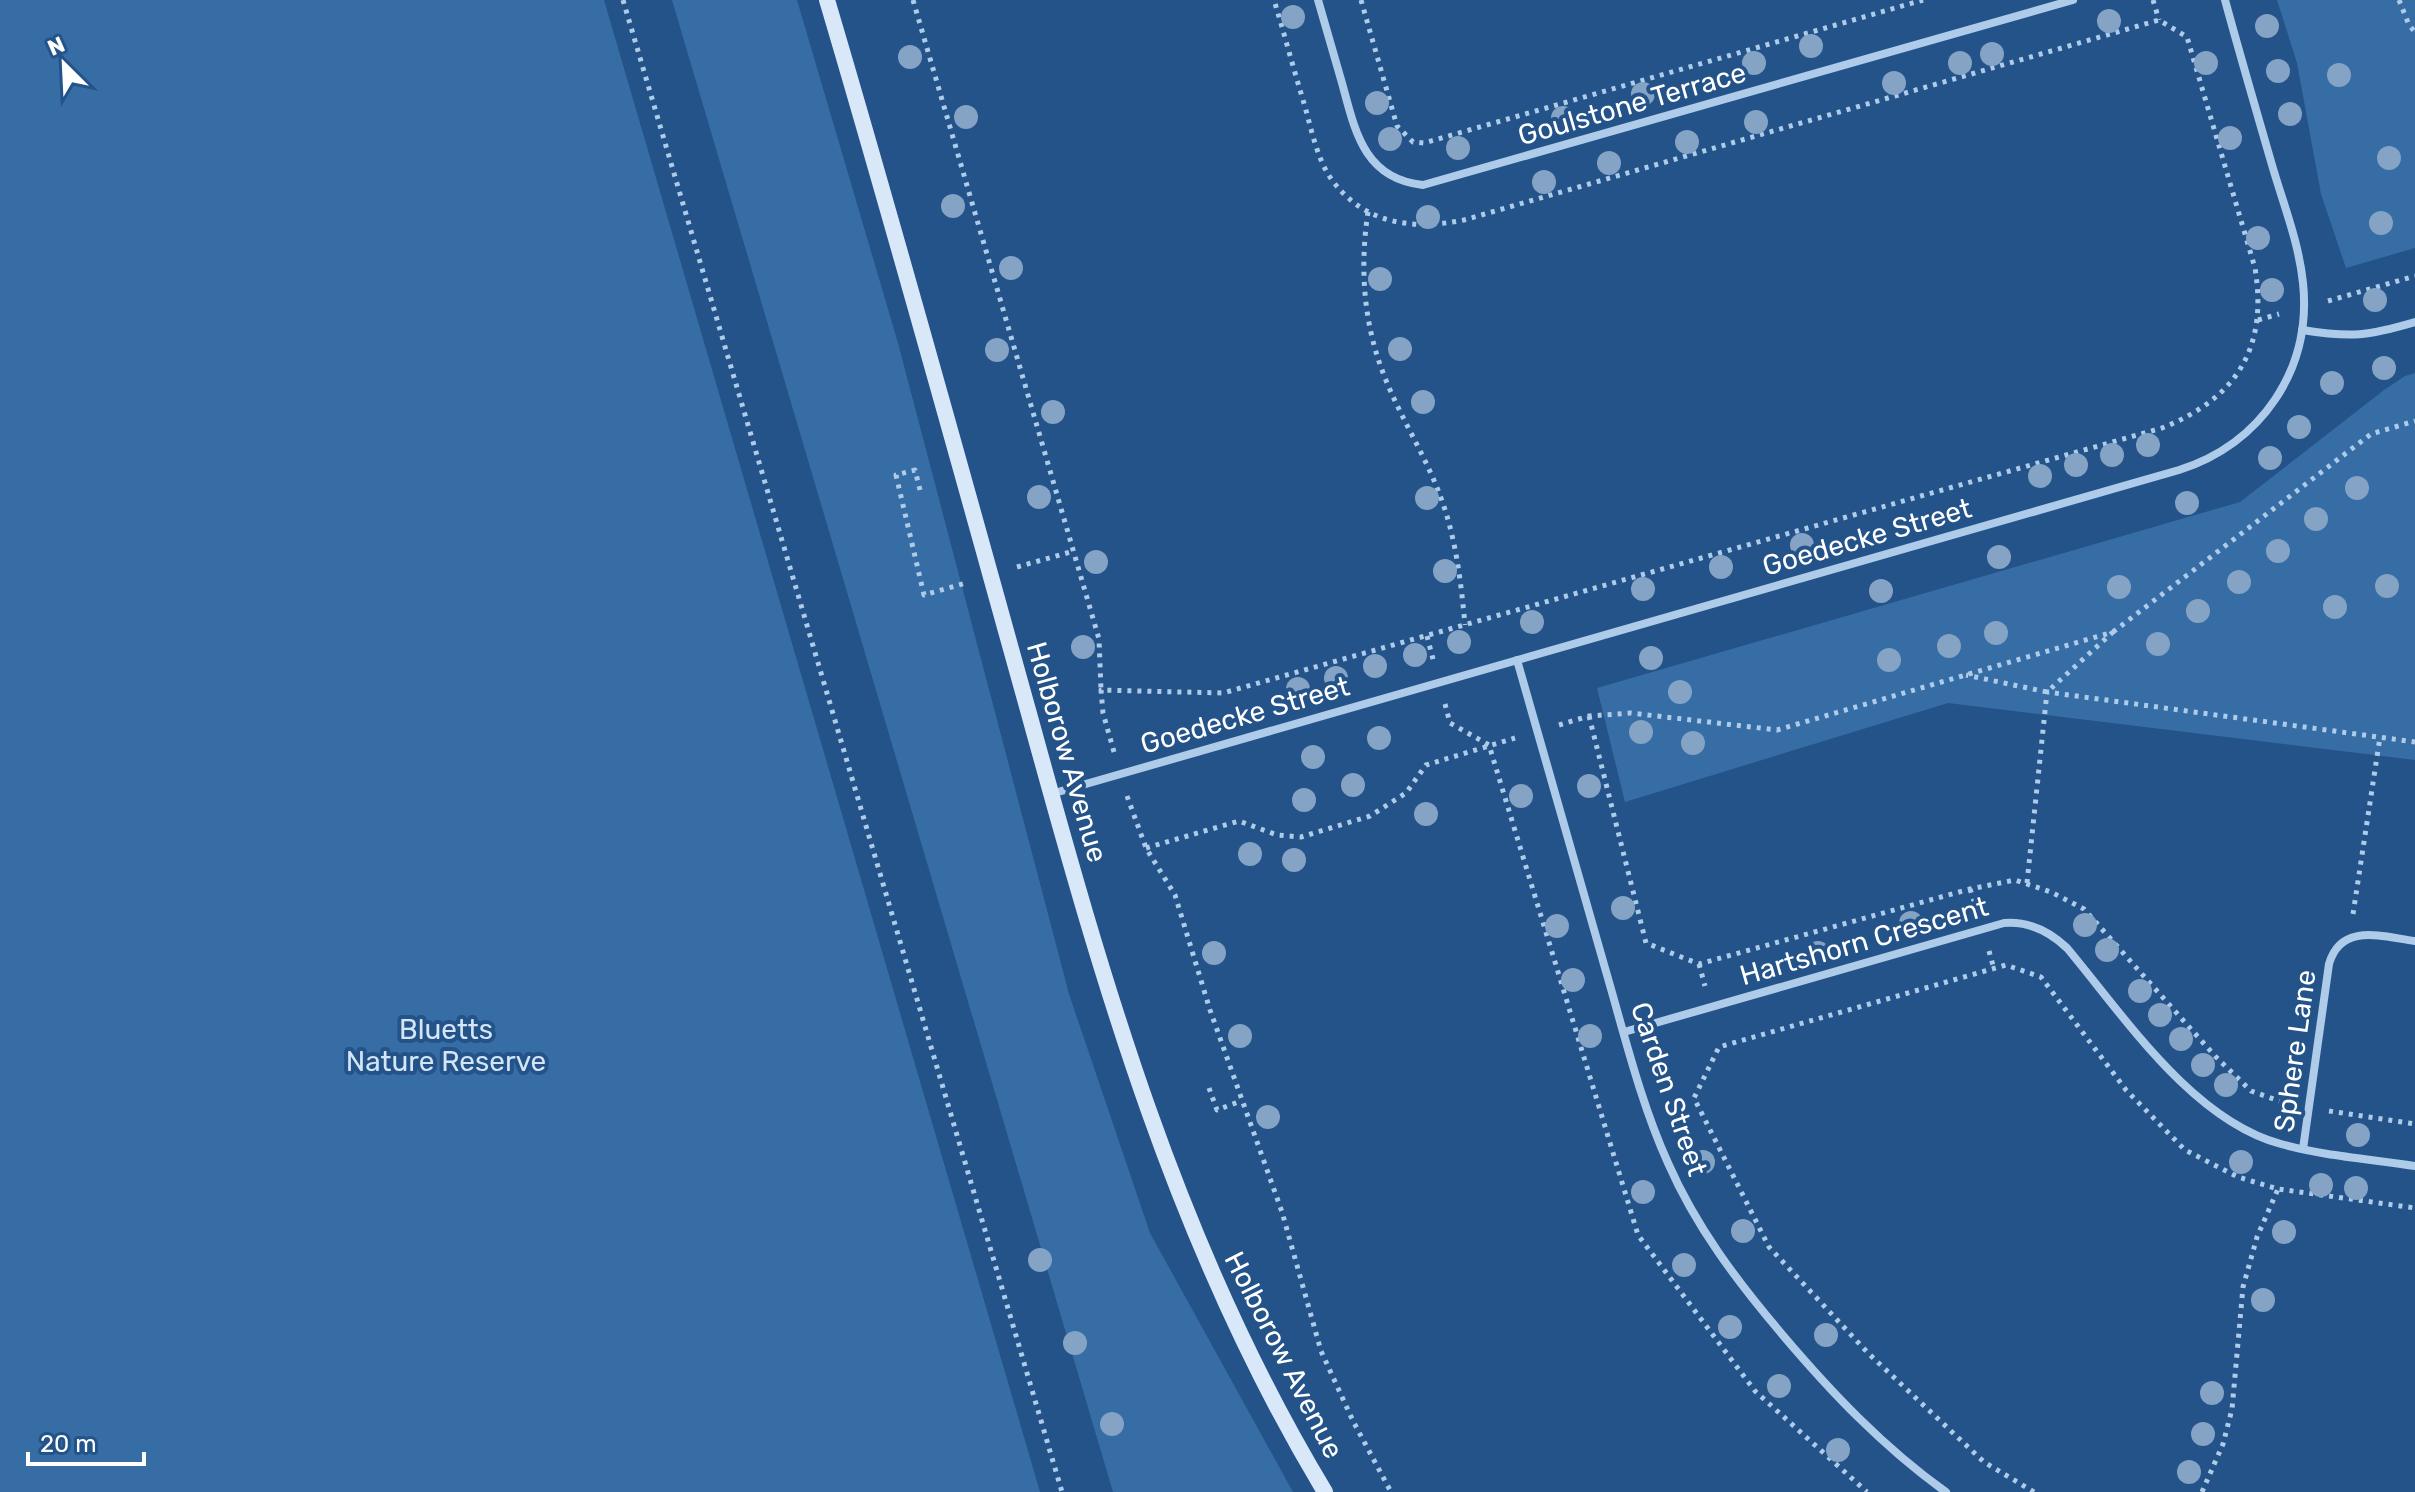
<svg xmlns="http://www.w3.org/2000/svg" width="2415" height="1492" viewBox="0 0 2415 1492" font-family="Rubik,sans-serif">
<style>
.green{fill:#376da5}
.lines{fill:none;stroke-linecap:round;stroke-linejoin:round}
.path{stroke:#aecbea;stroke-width:5;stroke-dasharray:4 6;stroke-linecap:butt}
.street{stroke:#aecbea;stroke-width:8}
.secondary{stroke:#d9e8f8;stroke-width:16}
.tree{fill:#84a3c5}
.labels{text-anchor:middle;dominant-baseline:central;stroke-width:8;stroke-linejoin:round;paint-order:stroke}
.street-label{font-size:28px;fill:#fff;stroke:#235388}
.park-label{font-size:28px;fill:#d3e5f7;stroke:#235388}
</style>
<rect width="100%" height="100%" fill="#235388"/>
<!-- green -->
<g class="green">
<path d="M0 0H604L1040 1492H0Z"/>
<path d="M672 0H797L898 343 1069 994 1150 1233 1293 1492H1113Z"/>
<path d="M2277 0H2415V248L2346 268 2321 194 2297 63Z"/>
<path d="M2415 373V760L1948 703 1625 802 1597 688 2240 502 2384 390 2405 376Z"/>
</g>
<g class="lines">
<!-- path -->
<g class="path">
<path d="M623 0 1062 1492"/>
<path d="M913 0 1099 639 1101 690"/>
<path d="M1361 0 1397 126 1413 142 1424 143 1923 0"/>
<path d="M2153 0 2159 20"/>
<path d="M2399 0 2409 25 2415 32"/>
<path d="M1368 212C1360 265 1363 319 1382 370 1398 414 1425 454 1441 498 1456 539 1461 582 1465 625"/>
<path d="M2328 301 2415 276"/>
<path d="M2258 320 2279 314"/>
<path d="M920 490 915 470 896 475 924 595 966 583"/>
<path d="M1017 567 1074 551"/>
<path d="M2113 632 2371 434 2415 421"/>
<path d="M1427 636 1434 663"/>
<path d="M1445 704 1450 723 1489 745 1638 1235 1755 1391 1867 1492"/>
<path d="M1589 716 1646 943 1699 964 1970 889 2015 880 2051 892 2084 909 2215 1056 2251 1091 2288 1104"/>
<path d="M1559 725 1589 716 1631 713 1777 730 2113 632 2047 692 1966 675"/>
<path d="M1114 752 1103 713 1101 690 1223 693 2162 428C2237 398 2268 348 2255 268L2187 37 2159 20 1464 220C1414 230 1365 225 1332 180 1316 158 1311 126 1303 100 1293 67 1284 33 1274 0"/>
<path d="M1127 796 1146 848 1175 895 1210 1010 1282 1212 1321 1351 1353 1421 1391 1492"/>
<path d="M1146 848 1239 821 1277 835 1301 837 1370 816 1406 793 1426 765 1515 738"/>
<path d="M2027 883 2047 692 2415 742"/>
<path d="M1970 889 1976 907"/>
<path d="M2353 914 2380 737"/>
<path d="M1989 951 1994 969"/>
<path d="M1699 964 1705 986"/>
<path d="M1209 1088 1217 1110 1241 1101"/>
<path d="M2329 1111 2415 1124"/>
<path d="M2034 1492 1984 1462 1868 1353 1769 1247 1694 1098 1719 1047 2006 965 2041 977 2126 1090 2185 1150 2238 1177 2278 1189 2415 1208"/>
<path d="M2202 1492 2223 1444 2232 1409 2243 1287 2257 1237 2278 1189"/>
</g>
<!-- street -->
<g class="street">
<path d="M1318 0C1326 28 1334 56 1342 83 1355 131 1364 179 1423 185L2073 0"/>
<path d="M2302 330C2352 338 2367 336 2415 322"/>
<path d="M1517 660C1546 763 1576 865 1605 968 1624 1033 1640 1101 1668 1163 1696 1227 1737 1281 1781 1333 1831 1392 1883 1447 1946 1492"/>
<path d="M1051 794 2179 470C2261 444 2312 370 2303 283 2299 243 2283 203 2272 165 2256 110 2240 55 2225 0"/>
<path d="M1624 1032 2004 923C2029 921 2049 931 2067 948 2124 1016 2192 1120 2281 1144 2324 1156 2371 1159 2415 1166"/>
<path d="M2303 1149 2329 964C2341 922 2383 937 2415 941"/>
</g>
<!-- secondary -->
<path class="secondary" d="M827 0C897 236 962 473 1028 710 1103 983 1177 1247 1325 1492"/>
</g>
<!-- trees -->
<g class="tree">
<circle cx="1293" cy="17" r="12"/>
<circle cx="2109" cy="21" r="12"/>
<circle cx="2267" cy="26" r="12"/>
<circle cx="1811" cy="46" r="12"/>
<circle cx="1992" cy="54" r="12"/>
<circle cx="910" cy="57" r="12"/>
<circle cx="1754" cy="63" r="12"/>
<circle cx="1960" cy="63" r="12"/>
<circle cx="2206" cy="63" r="12"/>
<circle cx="2278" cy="71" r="12"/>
<circle cx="2339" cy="75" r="12"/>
<circle cx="1894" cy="83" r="12"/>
<circle cx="1643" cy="94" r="12"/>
<circle cx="1377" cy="103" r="12"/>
<circle cx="2290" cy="114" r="12"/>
<circle cx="966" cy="117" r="12"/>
<circle cx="1563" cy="118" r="12"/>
<circle cx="1756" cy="122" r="12"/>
<circle cx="2230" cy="138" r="12"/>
<circle cx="1390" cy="139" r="12"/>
<circle cx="1687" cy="142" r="12"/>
<circle cx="1458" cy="148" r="12"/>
<circle cx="2389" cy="158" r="12"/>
<circle cx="1609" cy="163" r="12"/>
<circle cx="1544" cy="182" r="12"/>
<circle cx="953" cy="206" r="12"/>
<circle cx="1428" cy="217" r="12"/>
<circle cx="2381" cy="223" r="12"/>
<circle cx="2258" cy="238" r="12"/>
<circle cx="1011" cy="268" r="12"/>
<circle cx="1380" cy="279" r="12"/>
<circle cx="2272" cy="290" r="12"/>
<circle cx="2375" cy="300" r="12"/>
<circle cx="1400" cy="349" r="12"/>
<circle cx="997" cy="350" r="12"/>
<circle cx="2384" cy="368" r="12"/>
<circle cx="2332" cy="383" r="12"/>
<circle cx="1423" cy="402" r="12"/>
<circle cx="1053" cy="412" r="12"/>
<circle cx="2299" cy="427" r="12"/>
<circle cx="2148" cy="445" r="12"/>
<circle cx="2112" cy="455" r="12"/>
<circle cx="2270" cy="458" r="12"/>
<circle cx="2076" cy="465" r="12"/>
<circle cx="2040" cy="476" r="12"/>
<circle cx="2357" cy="488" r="12"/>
<circle cx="1039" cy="497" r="12"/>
<circle cx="1427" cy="498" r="12"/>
<circle cx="2187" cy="503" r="12"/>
<circle cx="2316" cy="519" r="12"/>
<circle cx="1802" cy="545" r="12"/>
<circle cx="2278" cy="551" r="12"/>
<circle cx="1999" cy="557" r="12"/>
<circle cx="1096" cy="562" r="12"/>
<circle cx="1721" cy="567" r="12"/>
<circle cx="1445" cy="571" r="12"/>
<circle cx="2239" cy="582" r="12"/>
<circle cx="2387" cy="586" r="12"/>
<circle cx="2119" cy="587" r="12"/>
<circle cx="1643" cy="589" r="12"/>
<circle cx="1881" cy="591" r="12"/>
<circle cx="2335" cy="607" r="12"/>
<circle cx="2198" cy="611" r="12"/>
<circle cx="1532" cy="622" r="12"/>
<circle cx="1996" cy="633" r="12"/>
<circle cx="1459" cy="642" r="12"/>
<circle cx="2158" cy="644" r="12"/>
<circle cx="1949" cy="646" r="12"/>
<circle cx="1083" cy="647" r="12"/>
<circle cx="1415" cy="655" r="12"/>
<circle cx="1651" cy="658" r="12"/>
<circle cx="1889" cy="660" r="12"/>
<circle cx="1375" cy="666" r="12"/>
<circle cx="1336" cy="678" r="12"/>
<circle cx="1298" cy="689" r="12"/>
<circle cx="1680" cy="692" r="12"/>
<circle cx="1641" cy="732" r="12"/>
<circle cx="1379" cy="738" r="12"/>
<circle cx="1693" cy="743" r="12"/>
<circle cx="1313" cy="757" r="12"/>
<circle cx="1353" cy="785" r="12"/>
<circle cx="1589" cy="786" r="12"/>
<circle cx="1521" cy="796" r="12"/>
<circle cx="1304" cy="800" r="12"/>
<circle cx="1426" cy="814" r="12"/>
<circle cx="1250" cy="854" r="12"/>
<circle cx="1294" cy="860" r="12"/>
<circle cx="1623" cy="908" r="12"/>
<circle cx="1911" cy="923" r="12"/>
<circle cx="2085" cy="925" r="12"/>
<circle cx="1557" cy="926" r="12"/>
<circle cx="2107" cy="950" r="12"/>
<circle cx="1214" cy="953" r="12"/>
<circle cx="1818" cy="953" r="12"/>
<circle cx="1573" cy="980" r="12"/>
<circle cx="2140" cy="991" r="12"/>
<circle cx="2160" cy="1015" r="12"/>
<circle cx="1240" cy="1036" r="12"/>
<circle cx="1590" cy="1036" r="12"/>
<circle cx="2181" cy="1039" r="12"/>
<circle cx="2203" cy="1065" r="12"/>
<circle cx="2226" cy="1085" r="12"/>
<circle cx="1268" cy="1117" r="12"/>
<circle cx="2358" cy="1135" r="12"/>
<circle cx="1703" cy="1162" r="12"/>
<circle cx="2241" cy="1162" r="12"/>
<circle cx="2321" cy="1185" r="12"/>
<circle cx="2356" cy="1188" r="12"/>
<circle cx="1643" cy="1192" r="12"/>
<circle cx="1743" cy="1231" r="12"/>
<circle cx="2284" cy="1232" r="12"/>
<circle cx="1040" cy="1260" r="12"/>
<circle cx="1684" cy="1265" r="12"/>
<circle cx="2263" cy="1300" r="12"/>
<circle cx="1730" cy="1327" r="12"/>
<circle cx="1826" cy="1335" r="12"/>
<circle cx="1075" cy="1343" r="12"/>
<circle cx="1779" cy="1386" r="12"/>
<circle cx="2212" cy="1393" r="12"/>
<circle cx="1112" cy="1424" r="12"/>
<circle cx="2203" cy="1434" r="12"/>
<circle cx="1838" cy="1450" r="12"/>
<circle cx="2189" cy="1472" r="12"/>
</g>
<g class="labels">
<!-- street labels -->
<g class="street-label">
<text transform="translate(1632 104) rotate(-16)">Goulstone Terrace</text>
<text transform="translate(1867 537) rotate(-16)">Goedecke Street</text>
<text transform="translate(1245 715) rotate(-16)">Goedecke Street</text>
<text transform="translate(1067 752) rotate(74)">Holborow Avenue</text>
<text transform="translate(1864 941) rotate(-16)">Hartshorn Crescent</text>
<text transform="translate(2295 1051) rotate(-82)">Sphere Lane</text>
<text transform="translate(1669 1089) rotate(71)">Carden Street</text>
<text transform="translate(1284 1355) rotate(63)">Holborow Avenue</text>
</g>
<!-- park labels -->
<g class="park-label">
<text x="446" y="1029">Bluetts<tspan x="446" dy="32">Nature Reserve</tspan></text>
</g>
</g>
<!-- north arrow -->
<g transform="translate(64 64) rotate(336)" stroke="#235388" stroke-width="6" paint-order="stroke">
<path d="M0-6L14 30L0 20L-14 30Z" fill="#ffffff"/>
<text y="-12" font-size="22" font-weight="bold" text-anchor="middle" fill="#ffffff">N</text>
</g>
<!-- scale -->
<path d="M28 1452v12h116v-12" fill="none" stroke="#ffffff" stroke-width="4"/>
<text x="40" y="1452" font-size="24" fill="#ffffff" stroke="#235388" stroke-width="6" paint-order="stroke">20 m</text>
</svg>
